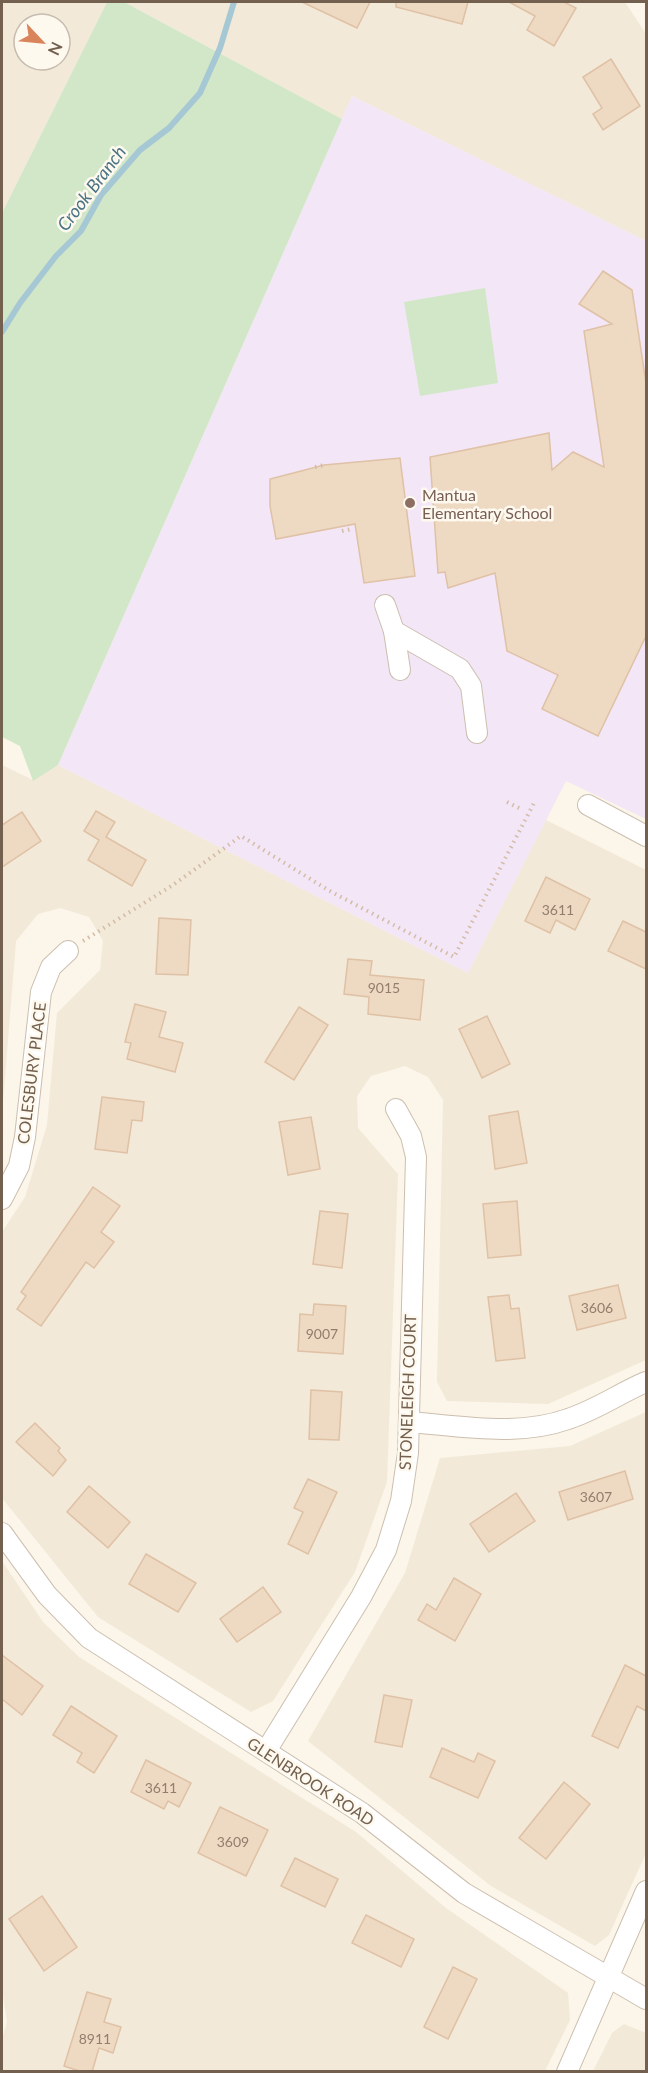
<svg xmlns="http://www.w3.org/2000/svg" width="648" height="2073" viewBox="0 0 648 2073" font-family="Lato,sans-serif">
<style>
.residential{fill:#f2e9d8;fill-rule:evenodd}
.education{fill:#f3e6f7}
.green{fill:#d2e7c8}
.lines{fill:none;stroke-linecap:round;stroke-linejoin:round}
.stream{stroke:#a6c8d4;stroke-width:6}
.building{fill:#eed9c3;stroke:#dfc1a5;stroke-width:1.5}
.minor-casing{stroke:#ccbfb0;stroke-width:22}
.path{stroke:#d3bca6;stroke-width:4;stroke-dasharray:1.5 4.5;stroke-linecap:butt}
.minor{stroke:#fff;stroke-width:20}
.education-dot{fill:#8d6e63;stroke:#fef9ef;stroke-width:2}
.labels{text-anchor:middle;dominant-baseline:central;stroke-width:5;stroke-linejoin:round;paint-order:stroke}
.number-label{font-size:14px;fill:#927e6c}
.education-label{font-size:16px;fill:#785e54;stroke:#fef9ef;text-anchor:start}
.street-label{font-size:16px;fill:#73604f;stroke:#fef9ef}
.water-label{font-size:18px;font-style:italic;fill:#4a7485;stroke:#fef9ef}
</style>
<rect width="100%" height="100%" fill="#fbf6e9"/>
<!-- residential -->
<g class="residential">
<path d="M2 2H107L2 213ZM24 24H60V60H24Z"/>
<path d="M124 2H625L646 34V241L352 96 342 119Z"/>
<path d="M2 765 33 780 58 765 468 973 546 820 646 870V1360L548 1404 447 1401 437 1382 443 1100 428 1077 405 1066 371 1076 357 1096 358 1128 398 1174 387 1482 355 1572 273 1701 251 1712 98 1617 2 1498V1232L25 1197 47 1125 57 1013 100 970 103 941 89 917 60 908 38 914 16 941 2 1114Z"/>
<path d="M646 1412V1853L609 1935 595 1946 491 1886 308 1741 405 1573 440 1458 570 1446Z"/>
<path d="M2 1561 43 1622 79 1657 356 1832 446 1908 568 1993 570 2020 545 2071H2V2039L7 2022 2 1990Z"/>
<path d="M624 2024 646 2033V2071H593L612 2033Z"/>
</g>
<!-- education -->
<path class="education" d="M352 96 646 241V819L566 781 468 973 58 765Z"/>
<!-- green -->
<g class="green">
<path d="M107 2H124L342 119 58 765 33 781 20 746 2 737V213Z"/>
<path d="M485 288 498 383 420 396 404 302Z"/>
</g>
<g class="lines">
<!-- stream -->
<path class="stream" d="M2 332 20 303 56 256 81 231 101 195 140 150 169 128 200 93 220 48 234 2"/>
</g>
<!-- building -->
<g class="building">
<path d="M302 2H370L357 28Z"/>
<path d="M396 2H468L462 24 396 7Z"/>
<path d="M509 2H564L576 8 554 46 527 30 535 16Z"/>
<path d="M611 59 640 106 603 130 593 114 602 108 583 77Z"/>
<path d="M603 271 632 290 646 383V636L598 736 542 709 558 675 507 651 495 573 448 588 445 572 438 573 430 457 549 433 552 470 573 452 604 467 584 331 612 324 579 304Z"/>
<path d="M400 458 415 576 364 583 355 524 276 539 270 506V479L324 465Z"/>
<path d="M96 811 115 822 106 837 146 860 132 886 88 860 99 840 84 831Z"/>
<path d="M22 812 41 841 2 867V825Z"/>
<path d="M546 877 590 899 575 930 556 920 550 933 525 921Z"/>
<path d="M159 918 191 920 188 975 156 974Z"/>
<path d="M623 921 646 932V969L608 951Z"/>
<path d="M348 959 372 961 370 975 424 980 420 1020 368 1014 369 997 344 994Z"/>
<path d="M135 1004 166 1012 159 1037 183 1043 175 1072 127 1059 131 1043 125 1042Z"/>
<path d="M299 1007 328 1025 294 1080 265 1062Z"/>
<path d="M487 1016 510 1064 482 1078 459 1029Z"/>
<path d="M102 1097 144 1102 142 1121 132 1120 127 1153 95 1149Z"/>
<path d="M518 1111 527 1163 495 1169 489 1116Z"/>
<path d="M311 1117 320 1169 288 1175 279 1122Z"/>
<path d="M93 1187 120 1206 101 1232 114 1242 94 1268 86 1262 41 1326 17 1309 26 1296 21 1292Z"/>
<path d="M517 1201 521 1255 488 1258 483 1204Z"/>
<path d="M320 1211 348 1214 342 1268 313 1264Z"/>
<path d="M618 1285 626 1318 577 1330 569 1296Z"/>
<path d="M509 1295 511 1309 519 1308 525 1358 496 1361 488 1297Z"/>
<path d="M314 1304 346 1306 343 1354 298 1351 300 1314 313 1315Z"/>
<path d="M311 1390 342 1392 339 1440 309 1439Z"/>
<path d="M35 1423 60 1448 58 1451 66 1460 53 1476 16 1442Z"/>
<path d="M625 1471 633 1499 568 1520 559 1492Z"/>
<path d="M308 1479 337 1492 308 1554 288 1544 303 1512 294 1508Z"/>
<path d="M89 1486 130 1522 108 1548 67 1512Z"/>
<path d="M516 1493 535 1521 489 1552 470 1524Z"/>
<path d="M146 1554 196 1583 178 1612 129 1584Z"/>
<path d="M454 1578 481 1594 455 1641 418 1620 427 1604 436 1610Z"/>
<path d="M263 1587 281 1612 237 1642 220 1619Z"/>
<path d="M2 1655 43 1686 22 1715 2 1699Z"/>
<path d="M625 1665 646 1676V1711L637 1706 618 1748 592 1736Z"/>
<path d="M384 1695 412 1700 402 1747 375 1742Z"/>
<path d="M71 1706 117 1736 94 1773 77 1762 82 1753 53 1735Z"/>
<path d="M442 1748 474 1762 478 1753 495 1761 478 1798 430 1777Z"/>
<path d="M146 1760 191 1783 179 1807 168 1801 164 1809 131 1792Z"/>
<path d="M564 1782 590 1804 546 1859 519 1838Z"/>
<path d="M220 1807 268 1830 246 1876 198 1853Z"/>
<path d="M295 1858 338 1879 325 1907 281 1886Z"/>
<path d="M42 1896 77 1947 44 1971 9 1919Z"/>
<path d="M366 1915 414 1939 401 1967 352 1943Z"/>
<path d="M453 1967 477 1979 448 2039 424 2027Z"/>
<path d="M87 1992 111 1999 104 2022 121 2027 113 2053 99 2048 92 2072H82L64 2066Z"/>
</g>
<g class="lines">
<defs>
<g id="minor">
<path d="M385 605 394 631 460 669 471 686 477 733"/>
<path d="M394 631 400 670"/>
<path d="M588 805 646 836"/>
<path d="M2 1199 19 1166 25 1137 41 992 51 967 68 951"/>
<path d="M409 1422C460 1426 518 1437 568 1419 596 1410 620 1393 646 1382"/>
<path d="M2 1533 47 1595 89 1638 362 1813 464 1893 646 1999"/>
<path d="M266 1751 361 1597 386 1550 401 1501 408 1453 416 1157 411 1136 396 1109"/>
<path d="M567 2072 646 1891"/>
</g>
</defs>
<!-- minor casing -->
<use href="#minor" class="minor-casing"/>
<!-- path -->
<g class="path">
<path d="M315 467 324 465"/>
<path d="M342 531 352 529"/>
<path d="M507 802 521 809"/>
<path d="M83 941 173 885 241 836 328 890 454 957 534 803"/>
</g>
<!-- minor -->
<use href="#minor" class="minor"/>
</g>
<!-- markers -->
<circle class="education-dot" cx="410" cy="503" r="6"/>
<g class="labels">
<!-- number labels -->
<g class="number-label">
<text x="558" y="909">3611</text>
<text x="384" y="987">9015</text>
<text x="597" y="1307">3606</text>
<text x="322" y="1333">9007</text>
<text x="596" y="1496">3607</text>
<text x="161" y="1787">3611</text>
<text x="233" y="1841">3609</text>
<text x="95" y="2038">8911</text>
</g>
<!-- education labels -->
<g class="education-label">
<text x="422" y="494">Mantua<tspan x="422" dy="18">Elementary School</tspan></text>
</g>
<!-- street labels -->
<g class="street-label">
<text transform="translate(31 1073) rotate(-83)">COLESBURY PLACE</text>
<text transform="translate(407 1392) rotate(-88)">STONELEIGH COURT</text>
<text transform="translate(311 1781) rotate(33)">GLENBROOK ROAD</text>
</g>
<!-- water labels -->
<g class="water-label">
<text transform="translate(91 188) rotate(-53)">Crook Branch</text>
</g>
</g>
<!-- border -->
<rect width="648" height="2073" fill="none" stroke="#73604f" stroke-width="6"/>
<!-- north arrow -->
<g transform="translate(42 42) rotate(116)"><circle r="28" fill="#fef9ef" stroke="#c6bcaf" stroke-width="1.5"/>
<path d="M0-4.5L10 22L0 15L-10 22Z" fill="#d9845a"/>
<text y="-9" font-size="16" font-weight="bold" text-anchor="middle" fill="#73604f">N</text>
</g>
</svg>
